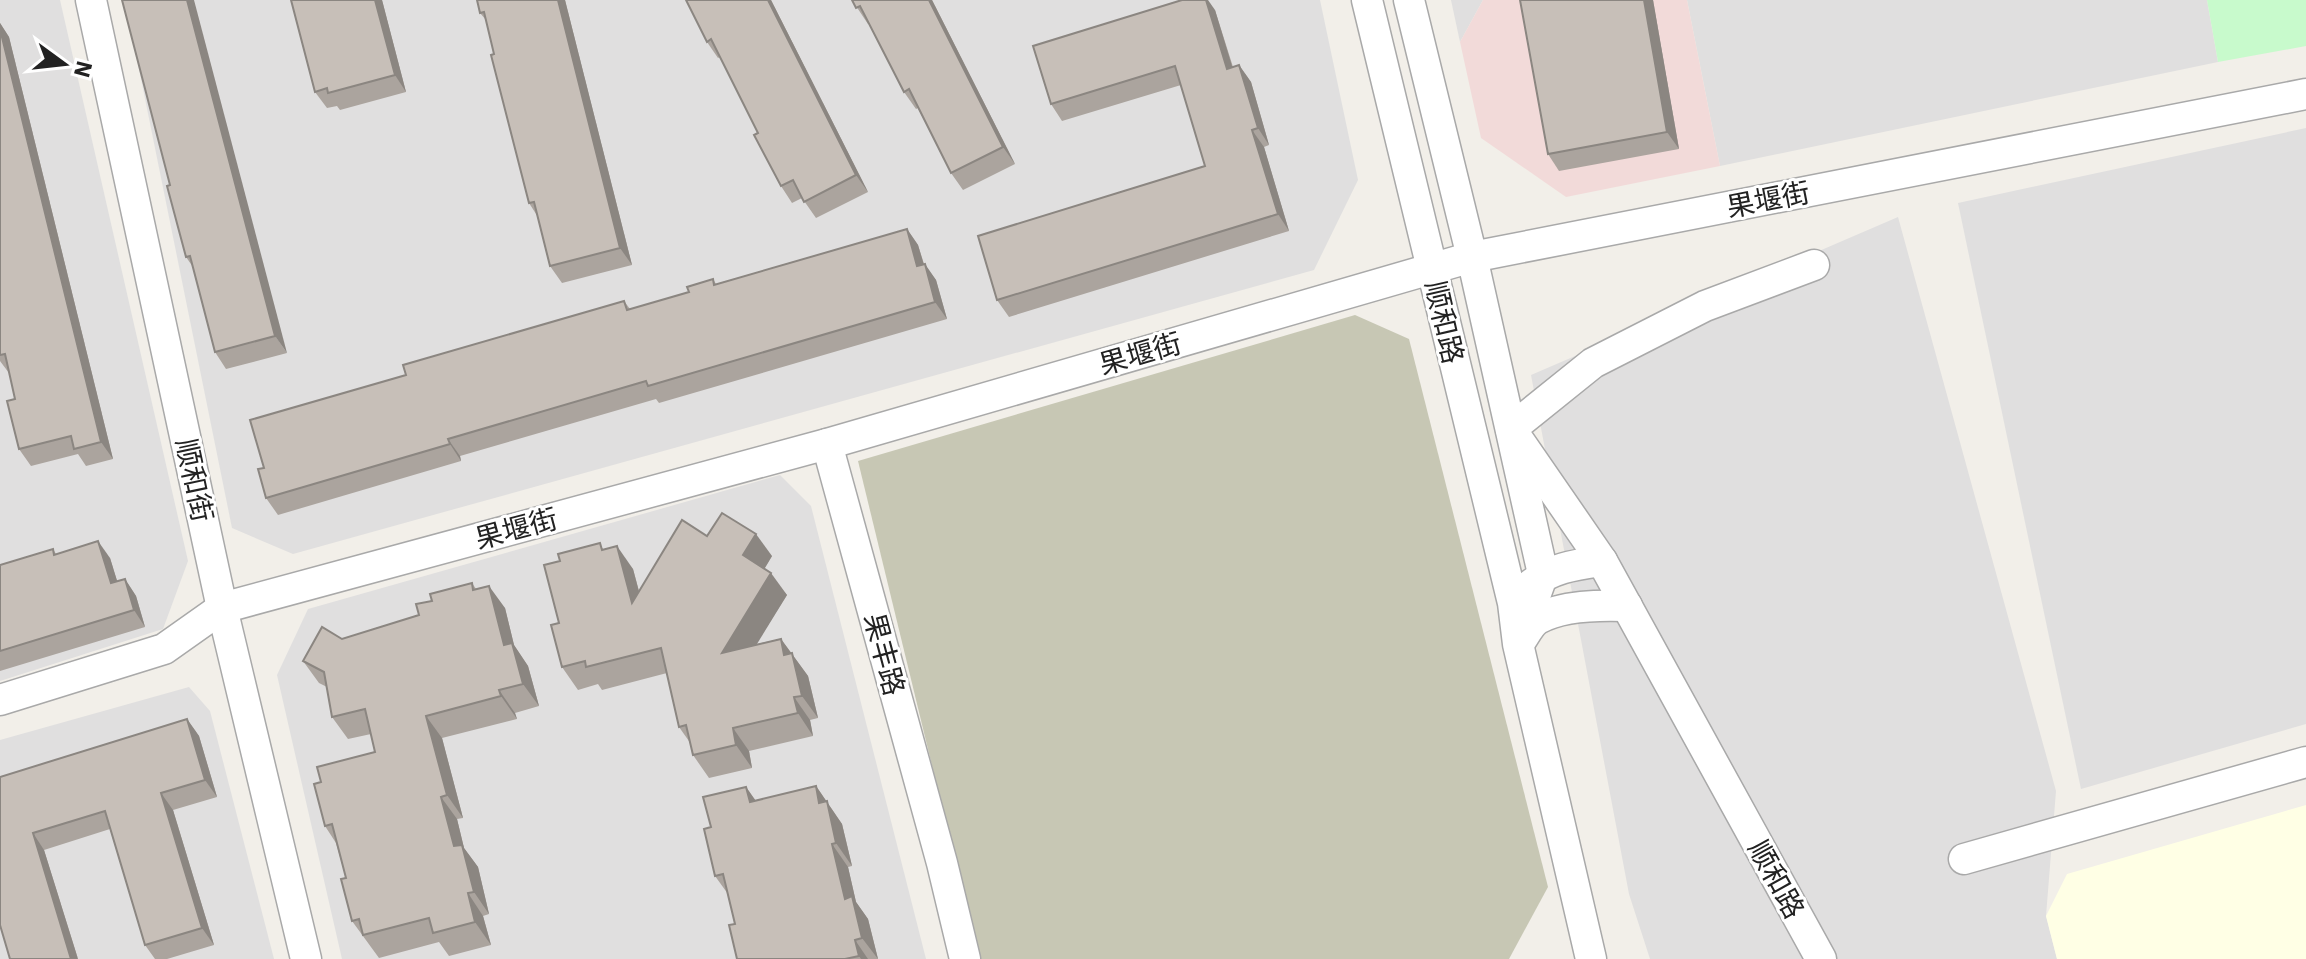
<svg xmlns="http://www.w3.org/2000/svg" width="2306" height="959" viewBox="0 0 2306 959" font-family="'IBM Plex Sans','Noto Sans SC',sans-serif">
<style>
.residential{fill:#e0dfdf}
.commercial{fill:#f2dad9}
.education{fill:#ffffe5}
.construction{fill:#c7c7b4}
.park{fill:#c8facc}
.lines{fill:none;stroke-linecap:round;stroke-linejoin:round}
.minor-casing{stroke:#a9a9a9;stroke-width:33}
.minor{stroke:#fff;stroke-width:30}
.wall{fill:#aba49e}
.shaded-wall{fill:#8b8681}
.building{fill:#c7bfb8;stroke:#8b8681;stroke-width:2}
.labels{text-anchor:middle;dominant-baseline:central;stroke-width:6;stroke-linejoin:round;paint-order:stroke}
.street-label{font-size:28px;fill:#222;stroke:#fff}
</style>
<rect width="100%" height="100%" fill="#f2efe9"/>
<!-- residential -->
<g class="residential">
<path d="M0 0H60L188 561 163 629 0 681Z"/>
<path d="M125 0H1320L1358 180 1314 270 293 554 232 528Z"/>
<path d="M1451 0H1483L1460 42Z"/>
<path d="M1687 0H2207L2218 62 1720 166Z"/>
<path d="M2306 128V724L2081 789 1958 203Z"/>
<path d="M1898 217 2056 791 2046 916 2057 959H1650L1629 894 1531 375Z"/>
<path d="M780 475 811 506 926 959H342L277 675 308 609Z"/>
<path d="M189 687 210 711 274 959H0V740Z"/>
</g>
<!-- commercial -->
<path class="commercial" d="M1483 0H1687L1720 166 1566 197 1481 138 1460 42Z"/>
<!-- education -->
<path class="education" d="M2306 805V959H2057L2046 916 2067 874Z"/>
<!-- construction -->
<path class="construction" d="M1355 315 1409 339 1548 887 1509 959H979L858 461Z"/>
<!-- park -->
<path class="park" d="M2207 0H2306V46L2218 62Z"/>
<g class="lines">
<defs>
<g id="minor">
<path d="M91 0 222 608 306 959"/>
<path d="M1367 0 1513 603 1518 644 1591 959"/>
<path d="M1409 0 1472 257 1543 574 1520 638"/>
<path d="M1814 265 1705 306 1593 363 1511 429 1602 561 1821 959"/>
<path d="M827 444 942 863 965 959"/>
<path d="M1529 586C1551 568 1574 565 1602 561"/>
<path d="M1522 639C1526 633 1531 623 1538 619 1562 605 1600 605 1627 606"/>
<path d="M0 700 164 649 222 608 827 444 1472 257 2306 94"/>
<path d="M1964 859 2306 762"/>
</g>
</defs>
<!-- minor casing -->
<use href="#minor" class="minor-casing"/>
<!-- minor -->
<use href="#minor" class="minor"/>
</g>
<!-- wall -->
<g class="wall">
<path d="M382 0 406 92 340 110 337 106 327 108 315 92Z"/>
<path d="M477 0H565L632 265 562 283 550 266 538 217 529 203 494 54 486 20 480 13Z"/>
<path d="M771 0 868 192 816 218 802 198 792 203 781 186 758 133 720 57 718 58 707 42Z"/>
<path d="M852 0H932L1015 164 963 190 951 173 918 108 916 109 904 92 869 24H868Z"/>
<path d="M1520 0H1653L1679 149 1559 171 1548 154Z"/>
<path d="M1215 10 1233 67 1239 65 1251 82 1269 145 1264 147 1289 231 1009 317 997 300 1205 166 1181 85 1062 121 1051 104Z"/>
<path d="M0 23 9 37 113 459 86 466 78 454 31 466 19 449 15 399 9 373 0 361Z"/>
<path d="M170 185 287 353 226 369 215 352 193 267 186 257Z"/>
<path d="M907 229 918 245 924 264 936 280 947 319 659 403 656 399 460 456 461 461 278 515 266 498 264 468 406 375 624 301 630 309 689 292 713 279 716 284Z"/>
<path d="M707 536 772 556 764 569 787 595 756 644 781 639 808 676 818 718 810 720 813 736 749 751 752 768 709 778 693 755 691 744 679 727 667 673 602 690 598 684 578 690 562 667 559 623 604 550 633 569 639 591Z"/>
<path d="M53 549 56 554 110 558 117 581 125 579 136 596 145 627 0 671V565Z"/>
<path d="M472 583 476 589 505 608 514 645 528 666 539 706 515 713 517 719 442 738 463 818 457 819 464 848 478 867 489 914 483 916 491 945 449 956 439 942 379 958 352 921 346 878 336 843 325 826 321 782 375 752 371 734 348 739 332 717 327 687 319 683 303 661 342 639 419 615 432 601Z"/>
<path d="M187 719 199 736 217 797 173 810 214 945 167 959H155L145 945 110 829 44 850 78 959 0 777Z"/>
<path d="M816 786 842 824 852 866 848 867 856 902 868 919 878 959H737L735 924 728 894 715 876 711 827 746 787 756 801Z"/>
</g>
<!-- shaded-wall -->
<g class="shaded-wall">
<path d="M187 0H194L287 353 275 336Z"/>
<path d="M375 0H382L406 92 395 75Z"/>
<path d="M558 0H565L632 265 620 248Z"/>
<path d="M768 0H771L868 192 856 175Z"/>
<path d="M929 0H932L1015 164 1003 147Z"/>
<path d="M1206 0H1208L1215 10 1238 86 1227 69Z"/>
<path d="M1644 0H1653L1679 149 1667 132Z"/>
<path d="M0 23 9 37 113 459 101 442 0 29Z"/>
<path d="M1239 65 1251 82 1269 145 1258 128Z"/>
<path d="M1252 130 1264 147 1289 231 1278 214Z"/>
<path d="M907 229 918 245 929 282 917 266Z"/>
<path d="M925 264 936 280 947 319 935 302Z"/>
<path d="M448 439 460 456 461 461 450 444Z"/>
<path d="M756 534 772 556 759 578 743 555Z"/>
<path d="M98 541 110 558 123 600 111 583Z"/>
<path d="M617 546 633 569 648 626 632 603Z"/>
<path d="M771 573 787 595 738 675 722 653Z"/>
<path d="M125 579 136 596 145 627 134 610Z"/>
<path d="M489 586 505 608 514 645 528 666 539 706 523 684 504 645Z"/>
<path d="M781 639 808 676 818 718 802 696 784 655Z"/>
<path d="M499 690 515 713 517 719 501 696Z"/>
<path d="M794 697 810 720 813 736 798 713Z"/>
<path d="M426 716 442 738 463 818 447 795Z"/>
<path d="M187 719 199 736 217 797 205 780Z"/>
<path d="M733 728 749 751 752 768 736 745Z"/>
<path d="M816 786 842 824 852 866 836 843 819 803Z"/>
<path d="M746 787 762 810 750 802Z"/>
<path d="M161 793 173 810 214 945 202 928Z"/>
<path d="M441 797 457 819 464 848 478 867 489 914 474 892 454 846Z"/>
<path d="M33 833 44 850 78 959H71Z"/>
<path d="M832 844 848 867 856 902 868 919 878 959 862 938 845 899Z"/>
<path d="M468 893 483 916 491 945 475 922Z"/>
<path d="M855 940 868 959H861L859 956Z"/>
</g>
<!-- building -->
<g class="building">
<path d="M122 0H187L275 336 215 352 190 256 186 257 167 186 170 185Z"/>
<path d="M291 0H375L395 75 328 93 327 88 315 92Z"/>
<path d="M477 0H558L620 248 550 266 534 202 529 203 491 55 494 54 484 12 480 13Z"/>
<path d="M686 0H768L856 175 804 202 793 180 781 186 754 135 758 133 711 39 707 42Z"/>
<path d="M852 0H929L1003 147 951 173 909 89 904 92 860 6 856 8Z"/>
<path d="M1182 0H1206L1227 69 1239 65 1258 128 1252 130 1278 214 997 300 978 236 1205 166 1175 66 1051 104 1033 46Z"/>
<path d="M1520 0H1644L1667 132 1548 154Z"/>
<path d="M0 29 101 442 74 449 71 436 19 449 7 401 15 399 5 354 0 355Z"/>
<path d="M907 229 917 266 925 264 935 302 648 386 646 381 448 439 450 444 266 498 258 469 264 468 250 420 406 375 403 365 624 301 627 310 689 292 687 287 713 279 714 285Z"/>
<path d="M722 513 756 534 743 555 771 573 722 653 781 639 784 655 792 653 802 696 794 697 798 713 733 728 736 745 693 755 686 725 679 727 661 648 586 667 585 661 562 667 551 625 559 623 544 565 560 561 558 554 600 543 602 550 617 546 632 603 682 520 707 536Z"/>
<path d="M98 541 111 583 125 579 134 610 0 651V565L53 549 54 555Z"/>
<path d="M472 583 473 590 489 586 504 645 512 643 523 684 499 690 501 696 426 716 447 795 441 797 454 846 462 845 474 892 468 893 475 922 433 933 429 918 363 935 359 919 352 921 341 879 346 878 332 824 325 826 314 784 321 782 317 767 375 752 365 709 332 717 324 672 303 661 322 627 342 639 419 615 416 604 432 601 430 594Z"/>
<path d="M187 719 205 780 161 793 202 928 145 945 105 811 33 833 71 959H10L0 925V777Z"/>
<path d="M816 786 819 803 827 801 836 843 832 844 845 899 852 896 862 938 855 940 859 956 845 959H737L729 925 735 924 723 874 715 876 704 829 711 827 703 797 746 787 750 802Z"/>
</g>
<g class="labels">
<!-- street labels -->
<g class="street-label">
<text transform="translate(1768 199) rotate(-11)">果堰街</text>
<text transform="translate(1445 322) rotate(77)">顺和路</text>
<text transform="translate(1140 353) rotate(-16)">果堰街</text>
<text transform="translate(195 480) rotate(78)">顺和街</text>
<text transform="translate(516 528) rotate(-15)">果堰街</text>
<text transform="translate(885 654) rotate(75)">果丰路</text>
<text transform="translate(1777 879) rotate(61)">顺和路</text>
</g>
</g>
<!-- north arrow -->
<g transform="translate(64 64) rotate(105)" stroke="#ffffff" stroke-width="6" paint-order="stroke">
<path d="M0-6L14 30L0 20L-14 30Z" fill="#222222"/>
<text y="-12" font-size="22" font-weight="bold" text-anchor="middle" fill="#222222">N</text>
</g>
</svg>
